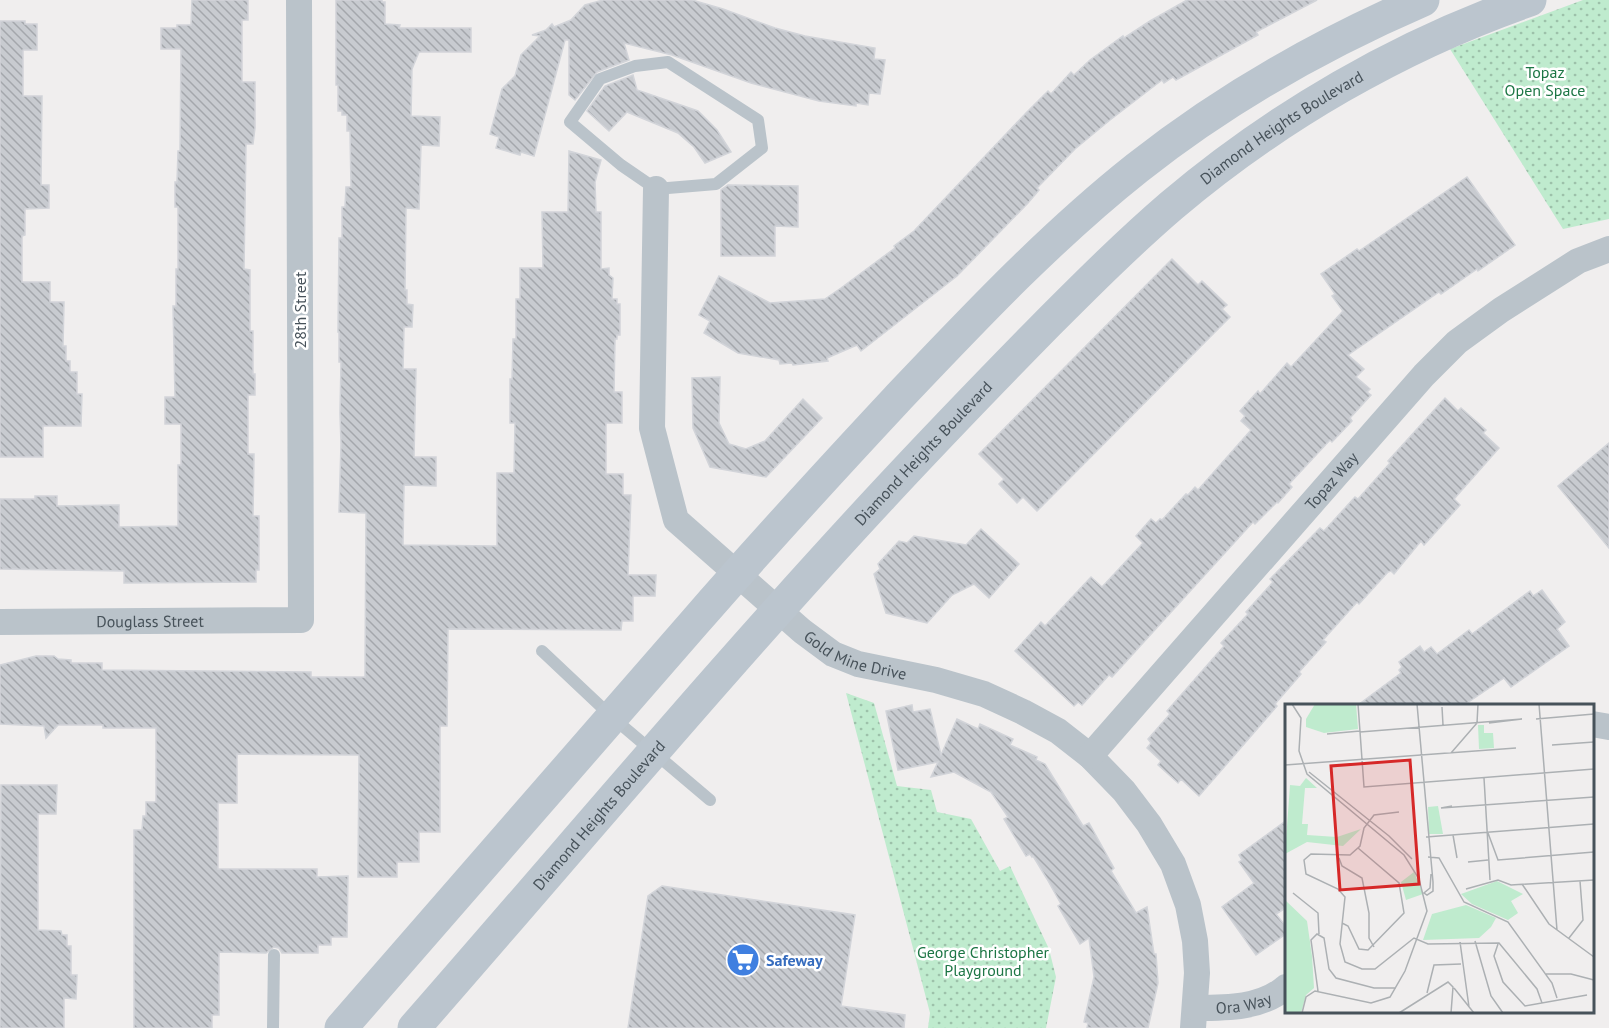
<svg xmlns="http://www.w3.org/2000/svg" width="1609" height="1028" viewBox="0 0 1609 1028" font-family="'PT Sans',sans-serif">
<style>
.green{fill:url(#green-dots)}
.building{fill:url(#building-back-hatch);stroke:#d2d4d9;stroke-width:1.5}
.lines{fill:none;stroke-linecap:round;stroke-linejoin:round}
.service{stroke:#bac3ca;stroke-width:12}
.minor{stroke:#bac3ca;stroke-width:26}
.secondary{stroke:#bbc5ce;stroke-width:33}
.labels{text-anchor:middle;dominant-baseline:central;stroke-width:5;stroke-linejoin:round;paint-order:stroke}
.park-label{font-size:16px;fill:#1d7645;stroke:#fff}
.street-label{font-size:16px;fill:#47525a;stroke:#fff}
.shop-label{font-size:16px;font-weight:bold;fill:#366cbe;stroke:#fff;text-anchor:start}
.inset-road{fill:none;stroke:#acb0b3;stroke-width:1.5}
.view{fill:#d62828;fill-opacity:0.15;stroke:#d62828;stroke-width:3}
.inset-edge{fill:none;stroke:#47525a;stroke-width:3}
</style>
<defs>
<pattern id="green-dots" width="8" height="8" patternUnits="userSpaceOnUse" patternTransform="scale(1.5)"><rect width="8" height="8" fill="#bfebce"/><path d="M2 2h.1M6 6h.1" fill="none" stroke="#9dc1aa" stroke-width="1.8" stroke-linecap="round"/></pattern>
<pattern id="building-back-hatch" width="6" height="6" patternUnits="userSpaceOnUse" patternTransform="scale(1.5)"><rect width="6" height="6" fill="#c8cbd0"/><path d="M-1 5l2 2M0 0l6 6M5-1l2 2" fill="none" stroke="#a4a7ac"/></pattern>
</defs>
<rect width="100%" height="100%" fill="#f0eeee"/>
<!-- green -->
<g class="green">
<path d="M1583 0H1609V219L1563 229 1450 49Z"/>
<path d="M846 693 874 703 897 786 931 790 937 812 971 819 1000 871 1010 866 1049 949 1056 977 1046 1028H928L930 1013Z"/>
</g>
<!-- building -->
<g class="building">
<path d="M192 0H248V20H242V82H255V128L253 144H246L244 269 250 270V331H253V374H255V395H248V454H254L253 516H259V570H256V582L124 583V571L0 569V499H35V496H57V506L119 505V527L178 526V465H181V424H165V397H175L173 306H176V269H178V207H175V182H177L178 151H180L181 49H161V28H177V25H191Z"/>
<path d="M336 0H382V2H385V24L400 25 399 28H471V52H419L412 69 411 116 440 117 439 146 421 145 419 209 406 208 405 290H407V304L413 305 412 327H404L403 369H416L414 457H436V486L404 485 403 545 497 546V473H514L515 423H510V379H512L513 339H516V299H520V268H543L542 212H568L569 151 601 160 595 182 596 212H601V269L609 268V275L613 278 612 299H617V304H620V335H617V339H615L614 392H622V423H606V474H623V495H631L628 575H656L655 596H633V621H622L621 630 448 629 447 726H440V832H419V862H397V877H358L359 755 237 754V803H218V869H317V877L348 876 347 937H331V945H318V953H282L279 948 274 947 266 953 219 952V1015H212V1028H134V830H142L143 816H146V802H156V728H103V725H58L46 738 44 726 0 724V665L36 656H54L58 659 71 660V663H102V670L311 672V677H365L366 513 339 512 341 444 340 413 341 362H339V332H338L339 238H342V207H345L346 187H351L350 131H347V115H342V111H338V85H336Z"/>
<path d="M603 0H692L723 9 775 28 805 36 875 48 874 59 885 60 880 94 869 93 868 105 856 103V106L819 101 751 83 672 55 624 43 629 60 597 72 575 100 569 95V40H565L534 156 521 152 520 155 496 148 499 137 490 134 502 89 515 76 521 55 540 36 532 35 546 30 552 24 554 27 571 20 585 5Z"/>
<path d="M1187 0H1317L1256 32 1258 35 1176 80 1173 77 1164 83 1162 80 1110 120 1075 149 1037 188 1039 190 1028 203 957 276 861 351 857 345 827 358 828 361 793 365 792 363 780 364 779 360 738 353 704 333 710 321 699 315 719 276 770 303 825 299 841 288 895 248 894 246 914 231 1026 113 1048 91 1051 94 1071 72 1074 75 1090 60 1123 36 1124 38 1150 21Z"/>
<path d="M0 21H25V24H37V50H23V96H42L41 185H49V208L25 209V235L22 236V282H50V302H64L63 346H66V361H70V372H77V394H82L81 426H43V457H0Z"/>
<path d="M633 75 637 90 698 111 717 130 731 152 705 163 694 147 678 133 627 112 609 131 587 111 605 86Z"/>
<path d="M1467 177 1515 245 1478 271 1477 269 1441 294 1439 292 1348 355 1364 369 1356 377 1370 389 1367 392 1371 395 1350 418 1352 421 1332 442 1330 440 1289 484 1292 487 1278 503 1277 502 1255 524 1253 522 1112 677 1109 675 1082 705 1078 702 1074 706 1015 651 1041 622 1045 626 1091 577 1102 587 1143 543 1136 536 1151 519 1156 523 1160 519 1162 520 1186 494 1188 495 1195 487 1198 490 1251 430 1241 421 1245 416 1240 411 1258 391 1260 394 1287 363 1291 367 1343 311 1332 296 1335 294 1321 274 1357 249 1359 251Z"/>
<path d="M728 185 798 186V227L775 226V256H721V190Z"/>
<path d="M1172 259 1198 285 1202 281 1227 305 1222 309 1230 317 1037 511 1023 497 1017 503 999 484 1004 479 979 454Z"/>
<path d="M720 377 719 423 729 444 746 449 765 441 803 399 822 418 766 477 710 467 693 428 692 378Z"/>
<path d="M1445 398 1458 411 1461 408 1486 430 1483 433 1499 448 1454 499 1460 505 1424 545 1421 541 1394 574 1391 571 1388 572 1359 604 1357 602 1323 640 1326 642 1299 672 1301 674 1275 704 1277 706 1199 796 1181 779 1178 783 1158 765 1161 761 1147 748 1151 743 1148 739 1170 714 1167 711 1224 646 1221 643 1248 614 1246 612 1273 582 1270 579 1320 528 1324 531 1355 497 1358 499 1390 463 1388 461Z"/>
<path d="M1609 443V548L1558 486Z"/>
<path d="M981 529 1019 564 989 598 974 584 952 595 927 623 886 613 874 574 880 569 878 564 899 541 907 543 914 536 966 545Z"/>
<path d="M1542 590 1565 622 1557 629 1569 646 1511 687 1504 678 1464 705H1358L1401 673 1399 670 1402 667 1399 662 1420 646 1424 652 1431 647 1437 654 1469 630 1472 634 1530 591 1533 596Z"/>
<path d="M912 705 913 712 930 709 941 755 957 719 978 729 980 724 1013 739 1010 745 1037 757 1036 760 1045 764 1083 826 1089 823 1114 868 1111 871 1136 913 1147 907 1154 954H1156L1158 983 1148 1028H1087L1088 1023 1084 1022 1094 977 1089 938 1080 944 1058 906 1061 904 1047 879 1033 856 1032 857 1030 854 1026 856 1004 819 1008 817 991 792 954 772 931 777 938 762 898 770 886 711Z"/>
<path d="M1 785H57L56 814H38V930L61 931 62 935H67V946H71V975H77L76 999 64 998V1028H0Z"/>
<path d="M1287 820V907L1276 914 1287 928V933L1256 955 1222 907 1254 883 1239 862 1242 860 1239 855Z"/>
<path d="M662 886 855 915 841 1006 905 1015 904 1028H628L648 896Z"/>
</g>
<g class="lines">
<!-- service -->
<g class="service">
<path d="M668 62 758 120 762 148 716 184 656 189 621 165 570 122 600 79 635 66Z"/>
<path d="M542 651 612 717 710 800"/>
<path d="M273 1028 274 955"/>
</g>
<!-- minor -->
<g class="minor">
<path id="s1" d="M656 189 652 428 676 520 802 631 833 654 858 664 936 680 984 694 1023 712 1058 731 1090 756 1124 791 1149 824 1173 864 1188 905 1195 941 1197 973 1193 1028"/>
<path id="s2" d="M0 622 301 620 299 0"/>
<path d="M1592 724 1609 727"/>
<path id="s3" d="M1090 756 1424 375 1457 342 1501 310 1578 261 1609 249"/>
<path id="s4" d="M1196 1008C1227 1008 1262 1008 1286 987"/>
</g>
<!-- secondary -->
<g class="secondary">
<path d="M341 1028C458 893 576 758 694 623 760 547 828 473 897 399 973 319 1050 237 1137 168 1223 100 1321 44 1423 0"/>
<path id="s5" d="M414 1028C570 850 722 668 883 495 937 437 992 380 1048 323 1088 283 1128 243 1171 206 1276 117 1400 45 1530 0"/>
</g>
</g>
<!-- icons -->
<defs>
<symbol id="supermarket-disc" viewBox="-11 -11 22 22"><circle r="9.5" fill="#3f7fe0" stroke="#fff"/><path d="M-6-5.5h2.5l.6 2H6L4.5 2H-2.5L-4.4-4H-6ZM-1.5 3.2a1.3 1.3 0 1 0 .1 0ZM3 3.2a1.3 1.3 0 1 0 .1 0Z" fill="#fff"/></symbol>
</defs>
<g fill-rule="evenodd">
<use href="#supermarket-disc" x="724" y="941" width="38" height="38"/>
</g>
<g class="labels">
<!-- park labels -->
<g class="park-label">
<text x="1545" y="72">Topaz<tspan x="1545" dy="18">Open Space</tspan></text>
<text x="983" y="952">George Christopher<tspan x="983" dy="18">Playground</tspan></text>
</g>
<!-- street labels -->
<g class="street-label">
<text stroke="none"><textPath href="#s5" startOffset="1254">Diamond Heights Boulevard</textPath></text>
<text transform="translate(300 310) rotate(-90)">28th Street</text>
<text stroke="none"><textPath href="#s5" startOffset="768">Diamond Heights Boulevard</textPath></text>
<text stroke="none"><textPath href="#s3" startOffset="366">Topaz Way</textPath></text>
<text stroke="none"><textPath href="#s2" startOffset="150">Douglass Street</textPath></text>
<text stroke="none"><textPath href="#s1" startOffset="562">Gold Mine Drive</textPath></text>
<text stroke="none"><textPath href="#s5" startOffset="282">Diamond Heights Boulevard</textPath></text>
<text stroke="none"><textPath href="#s4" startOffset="48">Ora Way</textPath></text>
</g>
<!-- shop labels -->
<g class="shop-label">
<text x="766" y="960">Safeway</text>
</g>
</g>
<!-- overview -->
<g transform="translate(1285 704)">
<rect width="309" height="309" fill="#f0eeee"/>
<path d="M30 0H71L73 25 39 29 21 23V15ZM193 21H199V29H208L209 44 194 45ZM21 74 32 84H20L17 120H23L22 131 52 133 76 125 58 142 22 138 0 150 5 81 15 82ZM153 102 158 130H144L143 103ZM129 168 138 190 121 196 116 178ZM212 177 238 190 226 197 233 209 223 216 187 200 176 190ZM0 196 22 217 27 252 29 284 21 291 16 309H0ZM181 201 211 214 206 223 194 234 138 236 147 210Z" fill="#bfebce"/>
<path class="inset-road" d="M7 0 16 14 14 47 22 70 119 151 134 175 142 207 120 267 105 293 86 299 30 287 21 293 17 309M73 0 79 83 309 65M132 0 148 178V187L142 191 139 189 145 184 146 170M254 0 272 226M157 3 158 21M251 15 309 10M204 19 237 15M75 28 237 15M42 30 75 27M267 41 309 38M166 49 192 19 193 0M0 61 231 44M24 68 104 132 127 155M199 74 205 176M167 102 156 104 309 93M114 108 89 111 79 124 75 142 65 151 26 150 19 156 21 170 53 185 60 193 55 240 60 258 77 265H90L129 234 143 240 214 239 252 285 257 299M203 129 213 156 309 148M168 131 172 154M141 133 309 120M143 153 154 154 179 198 223 218 267 279 272 294M54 154 57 162 77 174 84 209V234L89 243M183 158 203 156M237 180 264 220 309 253M181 185 213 176 226 181 309 176M8 189 33 209 34 230M57 219 63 222 74 245 83 246 119 209 114 179 73 144M284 234 298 216 295 177M190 237 206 292 218 309M175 238 184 303M213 240 209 252 218 278 240 302 302 291M261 270H286L309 276M169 284 189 309M33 287 26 236 32 230 39 234 44 265 51 274 89 284H111M142 289 149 261 176 260M114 309 163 278 168 283 166 309"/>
<path class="view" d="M125 56 134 180 55 186 46 62Z"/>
<rect width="309" height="309" class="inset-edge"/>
</g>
</svg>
